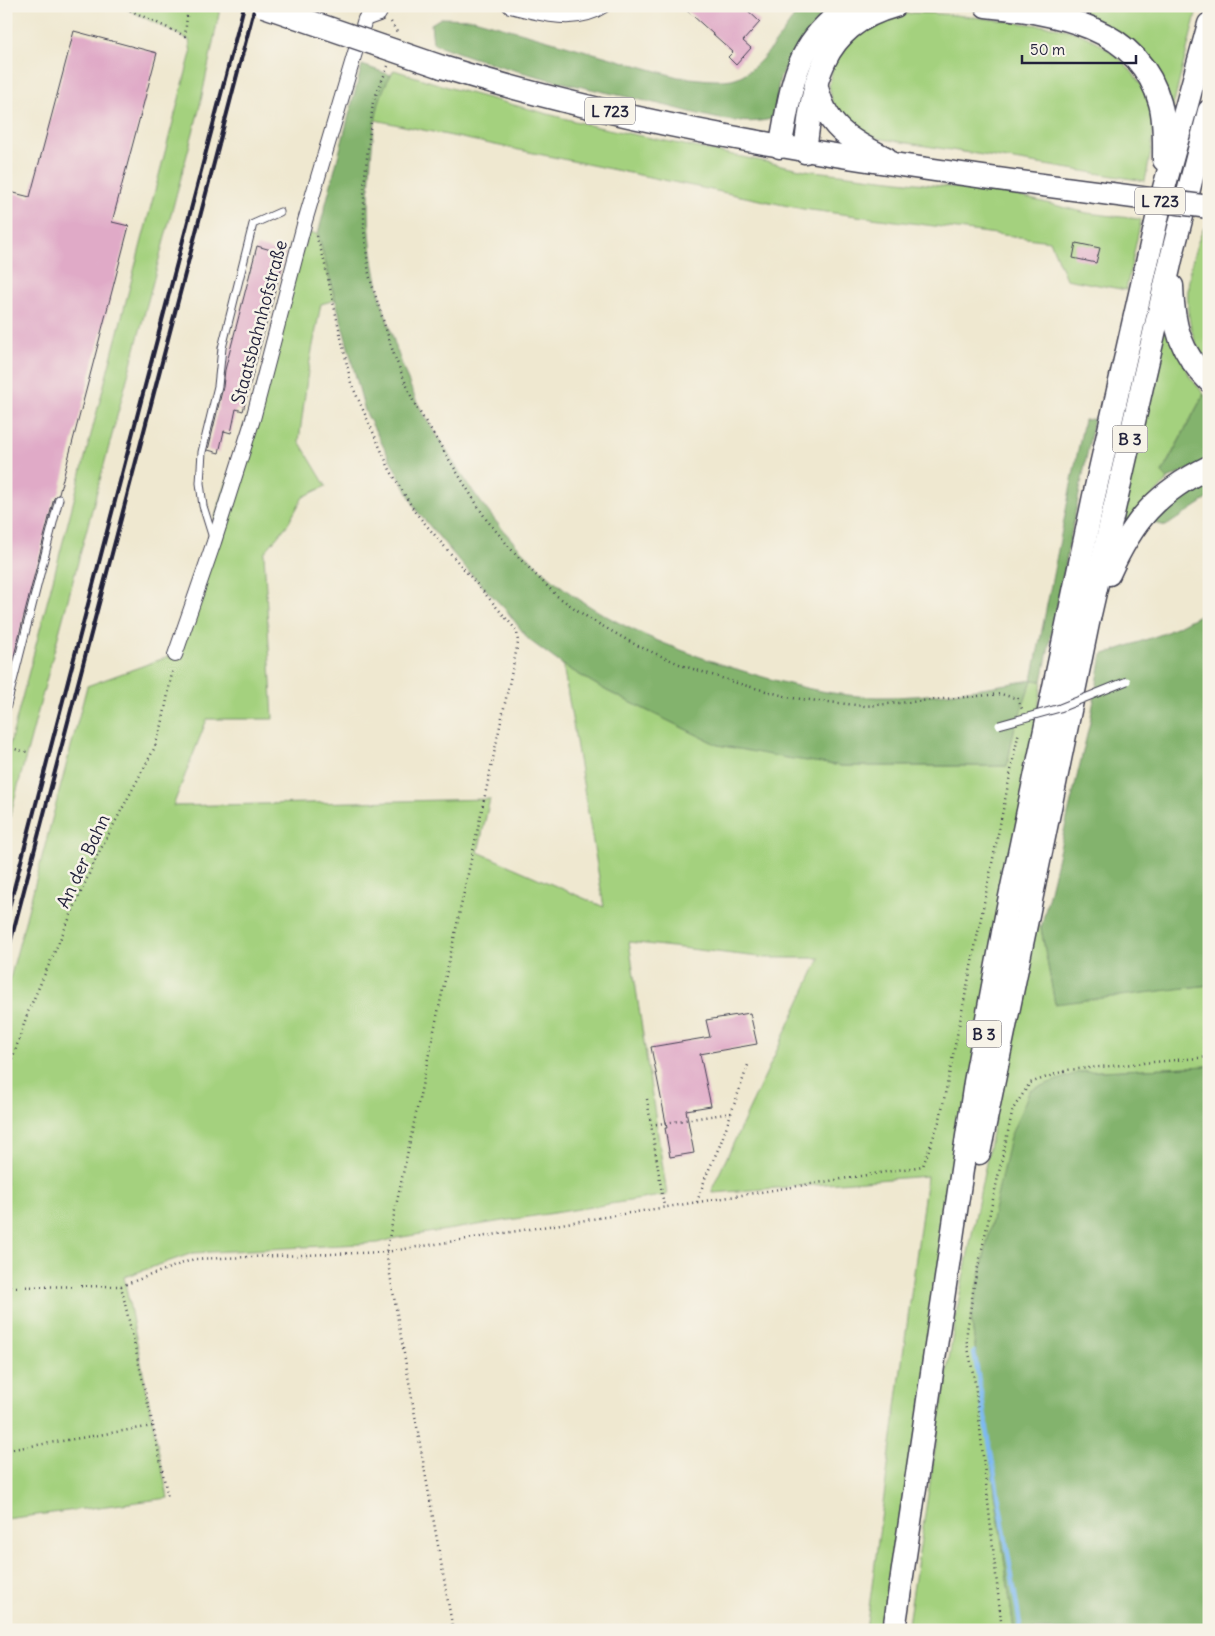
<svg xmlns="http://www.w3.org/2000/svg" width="1215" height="1636" viewBox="0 0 1215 1636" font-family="Delius,sans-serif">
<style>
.green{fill:#a4d17e;stroke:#637a5c}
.forest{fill:#83b36d;stroke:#526a54}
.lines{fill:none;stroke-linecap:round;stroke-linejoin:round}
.stream{stroke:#7ebaf1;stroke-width:4.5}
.building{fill:#e0aac7}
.service-casing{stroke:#414051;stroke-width:9}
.minor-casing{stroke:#414051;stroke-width:16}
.primary-casing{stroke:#414051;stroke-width:25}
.path{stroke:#414051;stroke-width:2.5;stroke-dasharray:1 4;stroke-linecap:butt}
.service{stroke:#fff;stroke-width:7}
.minor{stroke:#fff;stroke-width:14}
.primary{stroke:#fff;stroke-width:22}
.rail{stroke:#22223b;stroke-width:4}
.service-bridge-casing{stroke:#414051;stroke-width:9;stroke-linecap:butt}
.primary-bridge-casing{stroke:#414051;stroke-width:25;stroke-linecap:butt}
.service-bridge{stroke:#fff;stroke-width:7}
.primary-bridge{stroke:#fff;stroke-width:22}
.labels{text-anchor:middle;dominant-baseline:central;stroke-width:5;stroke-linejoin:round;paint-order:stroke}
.shield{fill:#f7f3e8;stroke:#62616f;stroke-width:1}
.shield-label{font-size:16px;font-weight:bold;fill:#22223b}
.street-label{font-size:18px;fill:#22223b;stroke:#f7f3e8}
</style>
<rect width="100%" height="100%" fill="#f7f3e8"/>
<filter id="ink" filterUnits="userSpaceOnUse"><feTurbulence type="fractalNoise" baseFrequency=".02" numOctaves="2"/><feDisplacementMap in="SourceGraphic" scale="10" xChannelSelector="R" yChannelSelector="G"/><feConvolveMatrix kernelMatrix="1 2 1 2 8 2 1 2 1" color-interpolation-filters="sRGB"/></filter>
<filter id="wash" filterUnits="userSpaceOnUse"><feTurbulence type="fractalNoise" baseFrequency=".0096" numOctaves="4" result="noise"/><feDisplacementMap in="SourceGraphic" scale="20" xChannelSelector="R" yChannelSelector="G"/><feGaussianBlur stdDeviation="1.12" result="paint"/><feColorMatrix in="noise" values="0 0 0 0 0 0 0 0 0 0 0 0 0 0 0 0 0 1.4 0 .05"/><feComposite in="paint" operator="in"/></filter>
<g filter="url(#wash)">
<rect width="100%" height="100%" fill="#efe8d0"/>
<!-- green -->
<g class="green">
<path d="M121 6H214L220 9 199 110 6 831V759L191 53 189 40Z"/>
<path d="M1045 6H1198L1170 118 1149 66Z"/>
<path d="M913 13C948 13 981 18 1015 22 1032 25 1051 25 1068 30 1107 40 1150 78 1153 121 1154 142 1149 161 1145 181L870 137 852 130 832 101 829 85 833 65 841 47 863 31 889 17Z"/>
<path d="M394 70 454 89 593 126 805 170 1010 194 1087 213 1139 219 1141 220 1126 290 1066 279 1050 241 803 209 375 120 382 89Z"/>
<path d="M1204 228 1209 229V367C1204 359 1199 351 1196 343 1181 308 1188 260 1204 228Z"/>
<path d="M308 233 318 234 335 300 321 304 308 371 299 441 326 486 303 497 288 524 264 553 273 719H207L173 806 490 799 478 852 604 907 563 665 607 691 718 745 842 766H1007L1014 730 1032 680 1042 681 1035 732 884 1630H866L927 1176 713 1193V1187L820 958H768L629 942 667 1195 396 1238 378 1243 193 1253 124 1277 168 1498 6 1519V994L87 686 170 656Z"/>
<path d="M1169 326 1190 377 1204 394 1162 472 1168 479 1124 530 1116 528 1161 334Z"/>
<path d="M1034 921 1041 928 1055 1003 1209 985V1066L1080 1072 971 1317 1014 1630H907L956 1314Z"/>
</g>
<!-- forest -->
<g class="forest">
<path d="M803 6H831C821 12 781 70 779 82 776 96 779 107 771 119 736 128 694 112 659 104 583 87 505 72 433 43L431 24 441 18 474 19 678 77C695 78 715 82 732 79 762 72 783 28 803 6Z"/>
<path d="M362 65 391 75C377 97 375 121 372 147 367 204 367 250 383 306 393 338 403 371 417 402 424 416 434 430 442 443 475 499 514 550 566 590 614 626 674 649 730 667 778 682 827 696 877 697 929 698 981 688 1032 680L1084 420 1094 419 1042 681 1032 680 1014 730 1007 766H842L786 758 718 745 607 691 563 665 529 640 506 610 467 570 417 511 365 411 318 234Z"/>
<path d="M1204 394 1209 398V460L1168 479 1162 473Z"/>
<path d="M1209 477V498L1166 526 1150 522 1170 501Z"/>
<path d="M1209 610V985L1055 1004 1041 928 1090 722 1102 655 1165 633Z"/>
<path d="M1209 1066V1630H1014L971 1317 1010 1137 1030 1090 1080 1072Z"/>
</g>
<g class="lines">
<!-- stream -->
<path class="stream" d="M974 1352 1021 1630"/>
</g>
<g id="blocks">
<!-- building -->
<g class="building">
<path d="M682 6H743L760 22 743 41 751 48 736 65 728 57 733 52Z"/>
<path d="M74 31 157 53 112 222 129 226 59 494 54 498 8 679H6V191L30 197Z"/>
<path d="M1076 243 1100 248 1096 263 1073 258Z"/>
<path d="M257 246 285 254 243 411 236 409 231 433 224 431 219 453 208 450 223 387 225 370Z"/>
<path d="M750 1013 757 1044 700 1054 711 1106 686 1110 694 1153 670 1157 665 1128H667L651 1047 710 1037 706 1020Z"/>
</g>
</g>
</g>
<g filter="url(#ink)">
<use href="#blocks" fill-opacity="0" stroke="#414051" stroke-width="1"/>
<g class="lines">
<defs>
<g id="service">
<path d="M6 14 8 6"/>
<path d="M213 538 203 506 200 483 202 452 218 386 222 348 253 224 280 212"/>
<path d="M6 709 59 499"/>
</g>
<g id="minor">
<path d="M510 6C540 13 575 25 603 6"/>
<path d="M175 655 214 542 253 419 305 221 365 19 379 14 382 6"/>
</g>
<g id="primary">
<path d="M986 6C1054 13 1139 25 1160 103 1165 121 1164 142 1164 160"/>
<path d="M442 67C660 134 886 165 1111 194"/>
<path d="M816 83C825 127 848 139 886 158"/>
<path d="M780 147C787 115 790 78 807 49 817 32 832 19 847 6"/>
<path d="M805 152C813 84 819 27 895 6"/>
<path d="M1172 286C1173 326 1180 352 1209 381"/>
<path d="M1109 574C1133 521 1156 493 1209 467"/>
<path d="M979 1153 1088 623 1172 255 1209 111"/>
<path d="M894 1630 975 1082 1007 911 1094 496 1164 188 1209 24"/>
</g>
</defs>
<!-- service casing -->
<use href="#service" class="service-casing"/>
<!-- minor casing -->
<use href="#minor" class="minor-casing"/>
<!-- primary casing -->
<use href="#primary" class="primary-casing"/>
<!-- path -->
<g class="path">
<path d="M121 6 185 36 188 6"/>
<path d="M391 22 397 32"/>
<path d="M388 66 373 102 364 185V230L369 275 394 355 414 403 486 519 516 555 557 596 590 619 636 645 684 666 740 684 792 698 865 706 1001 694 1018 699 1022 709"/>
<path d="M316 236 323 256 351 383 390 470 415 512 517 631 518 643 386 1252 453 1630"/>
<path d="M6 747 27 752"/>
<path d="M6 1078 28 1012 97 856 154 749 162 725 173 668"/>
<path d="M647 1099 664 1206"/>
<path d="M651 1125 731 1113"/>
<path d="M697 1202 706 1176 720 1145 748 1065"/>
<path d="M6 1287 121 1286 194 1259 386 1252 923 1166 940 1119 1019 731"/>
<path d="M153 1426 168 1498"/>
<path d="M13 1449 153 1426 121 1286"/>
<path d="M1002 1630 975 1383 966 1338 974 1285 1013 1109 1030 1083 1067 1070 1209 1057"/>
</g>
<!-- service -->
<use href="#service" class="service"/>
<!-- minor -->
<use href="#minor" class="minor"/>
<!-- primary -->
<use href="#primary" class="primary"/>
<!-- rail -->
<g class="rail">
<path d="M6 919 244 6"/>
<path d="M6 959 255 6"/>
</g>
<defs>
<path id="service-bridge" d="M999 725 1060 708 1127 681"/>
<g id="primary-bridge">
<path d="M264 6 442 67"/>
<path d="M1111 194 1209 207"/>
</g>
</defs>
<!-- service-bridge casing -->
<use href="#service-bridge" class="service-bridge-casing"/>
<!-- primary-bridge casing -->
<use href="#primary-bridge" class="primary-bridge-casing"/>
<!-- service-bridge -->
<use href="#service-bridge" class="service-bridge"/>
<!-- primary-bridge -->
<use href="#primary-bridge" class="primary-bridge"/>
</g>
</g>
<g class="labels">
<!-- shield labels -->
<g class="shield">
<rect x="585" y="97.5" width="50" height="27" rx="4"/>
<rect x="1135" y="187.5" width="50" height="27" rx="4"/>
<rect x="1112.5" y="425.5" width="35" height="27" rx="4"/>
<rect x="966.5" y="1020.5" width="35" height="27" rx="4"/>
</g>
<g class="shield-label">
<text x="610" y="111">L 723</text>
<text x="1160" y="201">L 723</text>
<text x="1130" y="439">B 3</text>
<text x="984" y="1034">B 3</text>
</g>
<!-- street labels -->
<g class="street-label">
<text transform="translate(259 322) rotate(-75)">Staatsbahnhofstraße</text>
<text transform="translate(83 861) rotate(-65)">An der Bahn</text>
</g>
</g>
<!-- margin -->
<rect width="1215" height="1636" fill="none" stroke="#f7f3e8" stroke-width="25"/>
<!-- scale -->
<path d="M1022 55v8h114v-8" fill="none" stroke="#22223b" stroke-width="2.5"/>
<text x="1030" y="55" font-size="15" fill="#22223b" stroke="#f7f3e8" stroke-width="4" paint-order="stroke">50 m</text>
</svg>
